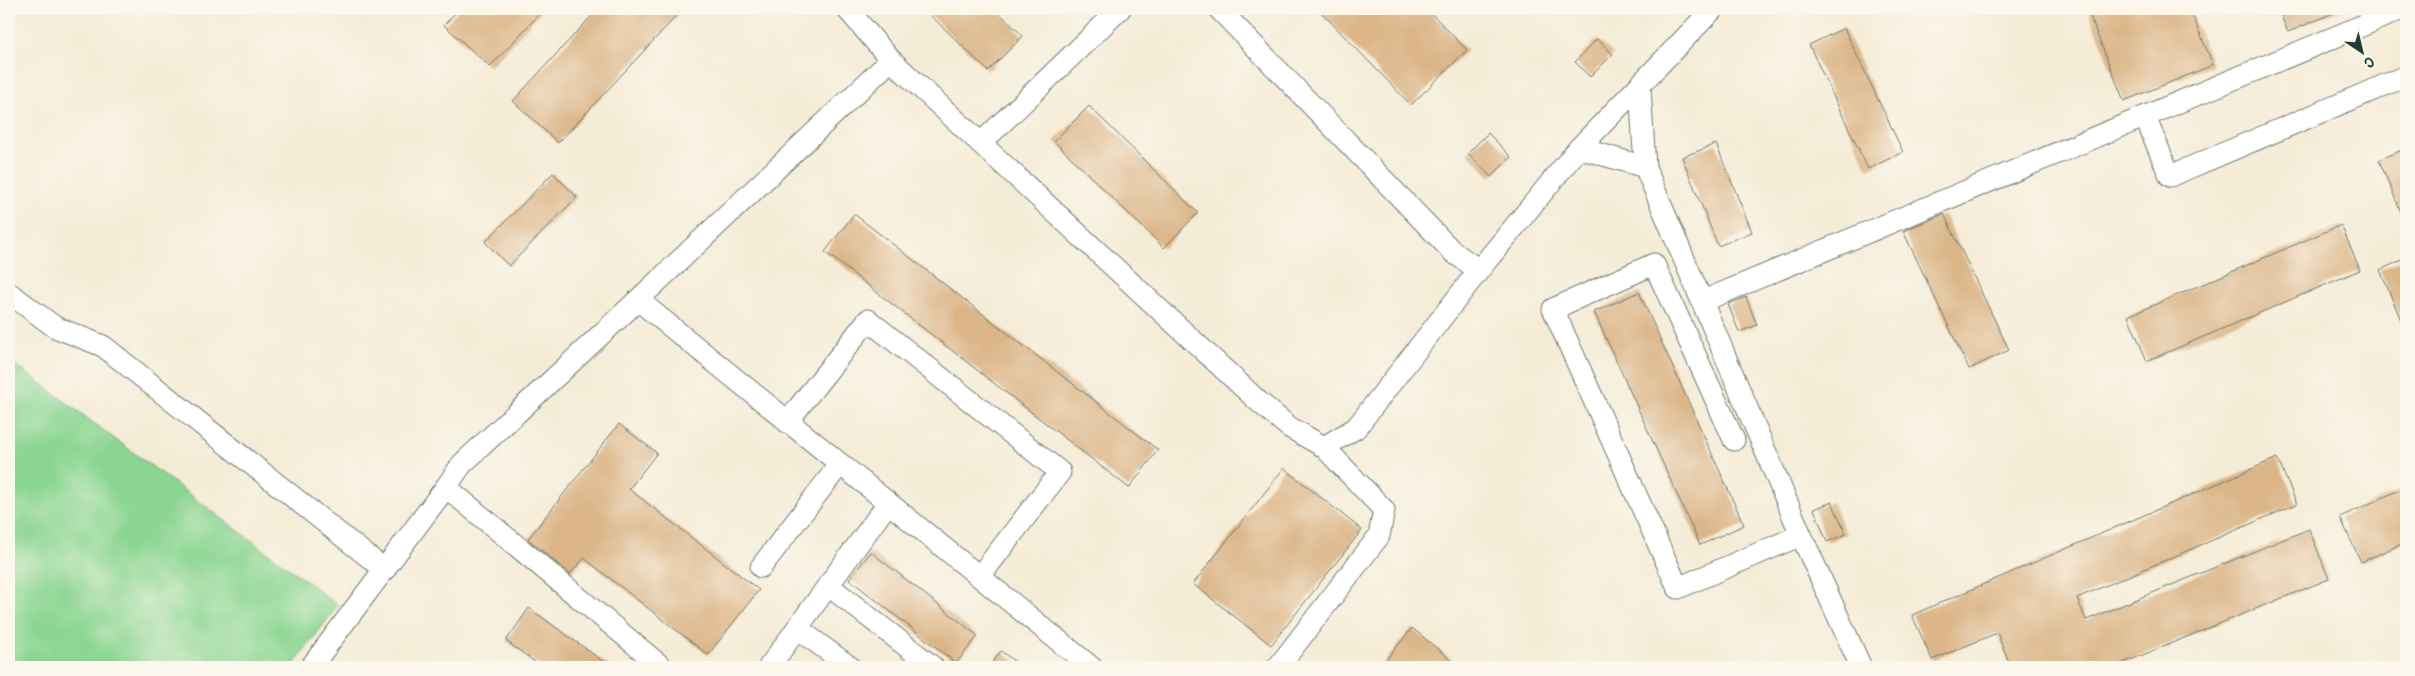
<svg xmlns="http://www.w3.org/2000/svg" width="2415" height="676" viewBox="0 0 2415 676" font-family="Pangolin,sans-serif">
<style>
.green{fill:#8ad591;stroke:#548962}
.building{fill:#dcb689}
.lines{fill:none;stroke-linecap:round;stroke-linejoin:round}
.minor-casing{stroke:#6a7a6d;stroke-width:23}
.minor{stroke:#fff;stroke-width:21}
</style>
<rect width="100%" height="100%" fill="#fbf7ec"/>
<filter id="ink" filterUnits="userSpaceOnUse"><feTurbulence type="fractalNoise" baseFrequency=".02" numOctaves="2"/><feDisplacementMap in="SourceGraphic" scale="10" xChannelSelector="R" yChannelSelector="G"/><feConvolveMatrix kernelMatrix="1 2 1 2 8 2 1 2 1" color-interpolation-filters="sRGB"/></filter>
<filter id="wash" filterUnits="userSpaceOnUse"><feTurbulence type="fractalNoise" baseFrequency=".0096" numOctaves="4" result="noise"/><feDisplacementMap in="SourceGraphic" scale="20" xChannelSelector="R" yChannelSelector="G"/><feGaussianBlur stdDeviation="1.12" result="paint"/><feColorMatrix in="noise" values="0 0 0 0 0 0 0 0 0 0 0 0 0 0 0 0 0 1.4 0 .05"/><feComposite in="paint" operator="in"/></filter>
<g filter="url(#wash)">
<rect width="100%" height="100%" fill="#f5ecd7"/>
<!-- green -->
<path class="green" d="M9 360 338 605 292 667H9Z"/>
<g id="blocks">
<!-- building -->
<g class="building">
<path d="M459 9H544L490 67 444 25Z"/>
<path d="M598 9H683L558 143 513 101Z"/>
<path d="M924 9H995L1023 36 988 71Z"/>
<path d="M1318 9H1427L1467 50 1411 105Z"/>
<path d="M2087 9H2190L2213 65 2124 101Z"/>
<path d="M2278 9H2343L2288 32Z"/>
<path d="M1844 28 1903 152 1868 169 1809 45Z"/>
<path d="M1597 39 1613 54 1590 77 1575 62Z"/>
<path d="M1089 106 1198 213 1164 248 1054 141Z"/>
<path d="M1488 133 1511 157 1491 177 1468 153Z"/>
<path d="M1716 144 1752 232 1718 246 1682 157Z"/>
<path d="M2406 148V224L2379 160Z"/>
<path d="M553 173 577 197 509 266 485 242Z"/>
<path d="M854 214 1158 450 1129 488 825 252Z"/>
<path d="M1944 214 2009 350 1969 369 1903 231Z"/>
<path d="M2341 225 2360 270 2147 361 2128 316Z"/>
<path d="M2406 258V332L2380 270Z"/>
<path d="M1639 292 1744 525 1700 545 1594 312Z"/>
<path d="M1746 297 1757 325 1739 332 1728 304Z"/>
<path d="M619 424 657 453 629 489 759 590 708 655 584 558 570 574 528 539Z"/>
<path d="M2277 458 2297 504 2077 598 2086 620 2309 529 2329 579 2113 667H2011L1997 633 1932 660 1912 615Z"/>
<path d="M1284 468 1362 530 1271 645 1193 584Z"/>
<path d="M2406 487V542L2361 562 2340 517Z"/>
<path d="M1832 502 1846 534 1827 542 1814 509Z"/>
<path d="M871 552 978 636 956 663 849 579Z"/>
<path d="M529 608 611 667H542L506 641Z"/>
<path d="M1412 628 1460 667H1380Z"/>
<path d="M1001 651 1022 667H989Z"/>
</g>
</g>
</g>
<g filter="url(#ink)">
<use href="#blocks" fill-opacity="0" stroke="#6a7a6d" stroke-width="1"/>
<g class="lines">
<defs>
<g id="minor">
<path d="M847 9 891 60"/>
<path d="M1219 9 1453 252 1479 270"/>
<path d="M1640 88 1645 167"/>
<path d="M2145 117 2170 176 2406 76"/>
<path d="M981 143 1120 9"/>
<path d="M1579 148 1645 167 1801 535 1861 667"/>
<path d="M9 293 55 327 103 346 385 570"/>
<path d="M638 300 891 60 1258 401 1289 427 1324 447 1356 428 1479 270 1579 148 1713 9"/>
<path d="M1703 301 2402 9"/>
<path d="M787 422 868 320 1060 472 980 576"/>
<path d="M1734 440 1654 264 1553 309 1678 588 1801 535"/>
<path d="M446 487 462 464 638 300 1091 667"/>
<path d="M761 567 840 464"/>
<path d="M829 586 933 667"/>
<path d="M797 628 850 667"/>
<path d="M311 667 446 487 662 667"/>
<path d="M769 667 888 503"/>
<path d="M1278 667 1379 536 1384 510 1324 447"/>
</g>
</defs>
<!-- minor casing -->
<use href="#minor" class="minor-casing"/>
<!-- minor -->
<use href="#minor" class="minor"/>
</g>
</g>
<!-- margin -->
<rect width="2415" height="676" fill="none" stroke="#fbf7ec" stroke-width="30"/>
<!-- north arrow -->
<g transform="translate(2362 52) rotate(145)" stroke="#fbf7ec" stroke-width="4" paint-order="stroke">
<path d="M0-4L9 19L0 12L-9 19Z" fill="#1f3d34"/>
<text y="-8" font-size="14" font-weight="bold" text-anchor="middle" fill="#1f3d34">С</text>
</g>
</svg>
